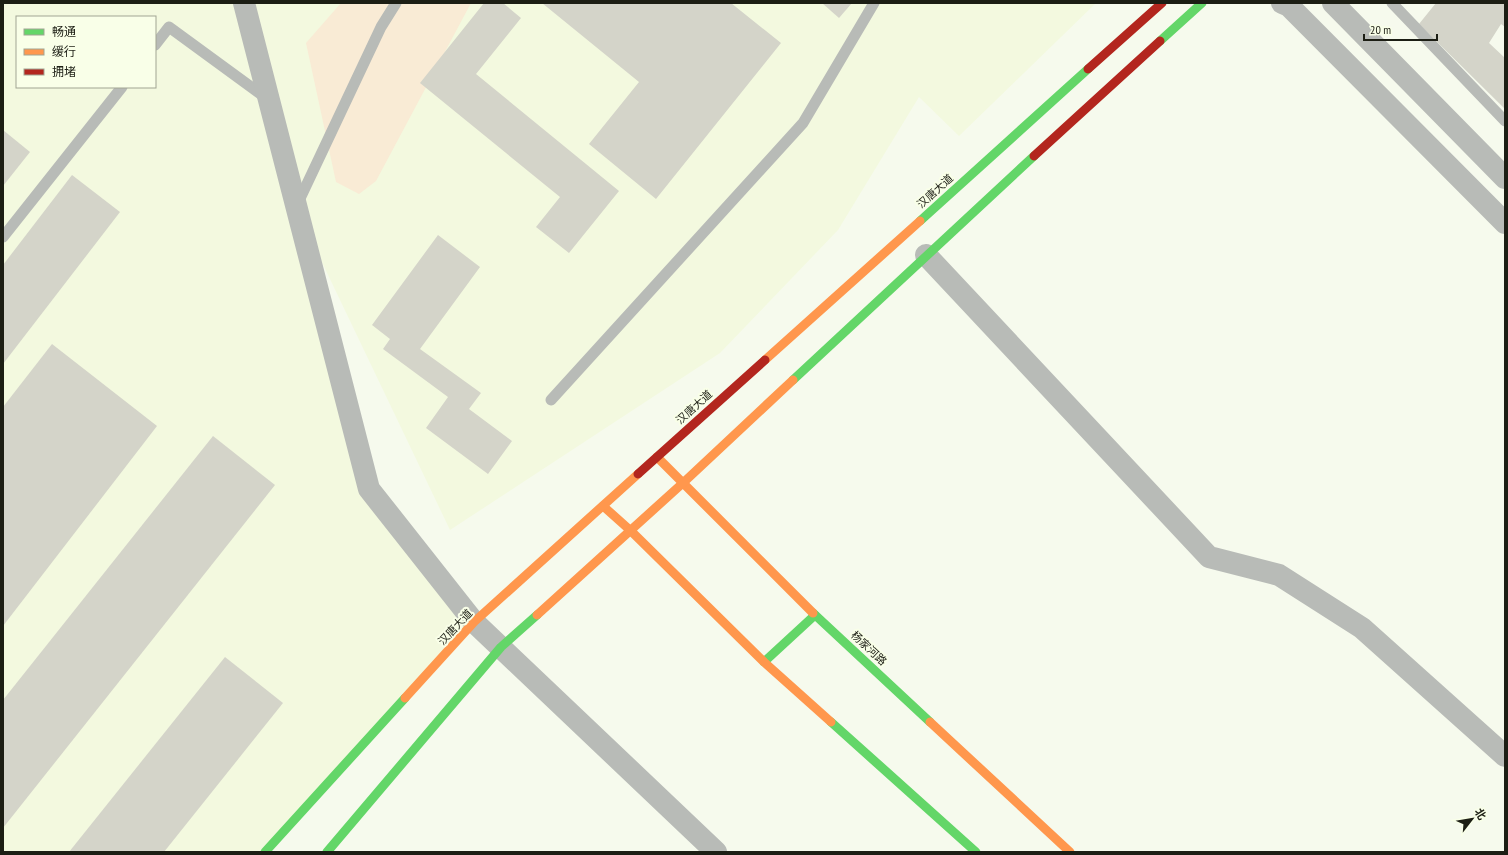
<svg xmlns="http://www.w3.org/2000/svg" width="1508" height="855" viewBox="0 0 1508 855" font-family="'PT Sans Narrow','Noto Sans SC',sans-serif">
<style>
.built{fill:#f3f9df;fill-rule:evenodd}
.green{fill:#f9ebd5}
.building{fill:#d4d4c9}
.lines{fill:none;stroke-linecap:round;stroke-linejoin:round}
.lane{stroke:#b8bbb7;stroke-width:11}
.street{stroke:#b8bbb7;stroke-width:22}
.fast{stroke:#63d668;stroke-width:9}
.slow{stroke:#ff974d;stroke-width:9}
.jam{stroke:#b3261e;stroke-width:9}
.labels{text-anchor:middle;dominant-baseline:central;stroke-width:4;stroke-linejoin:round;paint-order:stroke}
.street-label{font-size:11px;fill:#1c1e14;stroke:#f9ffe8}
</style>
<rect width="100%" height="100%" fill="#f6faed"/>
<!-- built -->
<path class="built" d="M3 3H1096L959 136 919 97 838 230 720 353 450 530 297 210 369 489 467 627 265 852H3ZM17 17H155V87H17Z"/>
<!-- green -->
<path class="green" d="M341 3H471L376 181 359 194 336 182 306 43Z"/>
<!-- building -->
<g class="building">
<path d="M484 3H503L521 18 476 74 619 191 569 253 536 227 560 197 420 83Z"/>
<path d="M542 3H731L781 43 656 199 589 144 639 82Z"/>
<path d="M822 3H852L839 18Z"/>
<path d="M1436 3H1505V27L1501 24 1489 43 1505 58V109L1419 24Z"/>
<path d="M3 130 30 152 3 186Z"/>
<path d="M72 175 120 212 3 364V265Z"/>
<path d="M438 235 480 267 420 349 481 393 469 409 512 441 488 474 426 428 448 397 383 349 390 339 372 325Z"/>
<path d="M52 344 157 426 3 626V407Z"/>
<path d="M213 436 275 485 3 828V700Z"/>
<path d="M225 657 283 703 164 852H69Z"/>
</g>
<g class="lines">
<!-- lane -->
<g class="lane">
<path d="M1392 3 1505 121"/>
<path d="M155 45 169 27 266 98"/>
<path d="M297 205 381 27 396 3"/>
<path d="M3 237 122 87"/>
<path d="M551 400 803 123 874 3"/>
</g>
<!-- street -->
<g class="street">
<path d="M244 3 369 489 474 622 716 852"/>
<path d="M1282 3 1289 6 1505 223"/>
<path d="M1333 3 1505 178"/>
<path d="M926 255 1209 557 1279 575 1362 628 1505 756"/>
</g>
<!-- fast -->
<g class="fast">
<path d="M1160 41 1202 3"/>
<path d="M920 221 1088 69"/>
<path d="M793 380 1034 156"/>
<path d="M813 613 930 722"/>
<path d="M764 662 815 615"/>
<path d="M831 722 976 852"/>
<path d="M265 852 405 698"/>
<path d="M327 852 501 647 537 615"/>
</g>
<!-- slow -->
<g class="slow">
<path d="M765 360 920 221"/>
<path d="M657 457 813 613"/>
<path d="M603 506 631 531 764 662 831 722"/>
<path d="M537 615 684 482 793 380"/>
<path d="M405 698 474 622 638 474"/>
<path d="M930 722 1070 852"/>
</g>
<!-- jam -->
<g class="jam">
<path d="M1088 69 1162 3"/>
<path d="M1034 156 1160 41"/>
<path d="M638 474 765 360"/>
</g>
</g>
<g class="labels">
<!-- street labels -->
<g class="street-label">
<text transform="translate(935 191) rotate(-42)">汉唐大道</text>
<text transform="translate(694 407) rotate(-42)">汉唐大道</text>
<text transform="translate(455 627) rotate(-47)">汉唐大道</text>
<text transform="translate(869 648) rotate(43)">杨家河路</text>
</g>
</g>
<!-- border -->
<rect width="1508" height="855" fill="none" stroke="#1c1e14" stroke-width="8"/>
<!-- legend -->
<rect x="16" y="16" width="140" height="72" fill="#f9ffe8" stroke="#a1a593"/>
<rect x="24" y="29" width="20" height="6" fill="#63d668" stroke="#a1a593"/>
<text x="52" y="36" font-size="12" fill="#1c1e14">畅通</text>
<rect x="24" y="49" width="20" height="6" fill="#ff974d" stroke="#a1a593"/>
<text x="52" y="56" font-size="12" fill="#1c1e14">缓行</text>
<rect x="24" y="69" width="20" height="6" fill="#b3261e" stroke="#a1a593"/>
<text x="52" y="76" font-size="12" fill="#1c1e14">拥堵</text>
<!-- north arrow -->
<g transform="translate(1472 819) rotate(59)" stroke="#f9ffe8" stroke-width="3" paint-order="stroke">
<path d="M0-3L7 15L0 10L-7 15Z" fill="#1c1e14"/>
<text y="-6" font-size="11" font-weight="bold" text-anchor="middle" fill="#1c1e14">北</text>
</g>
<!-- scale -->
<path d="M1364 34v6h73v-6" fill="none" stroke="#1c1e14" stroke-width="2"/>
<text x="1370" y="34" font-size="12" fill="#1c1e14" stroke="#f9ffe8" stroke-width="3" paint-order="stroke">20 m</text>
</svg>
